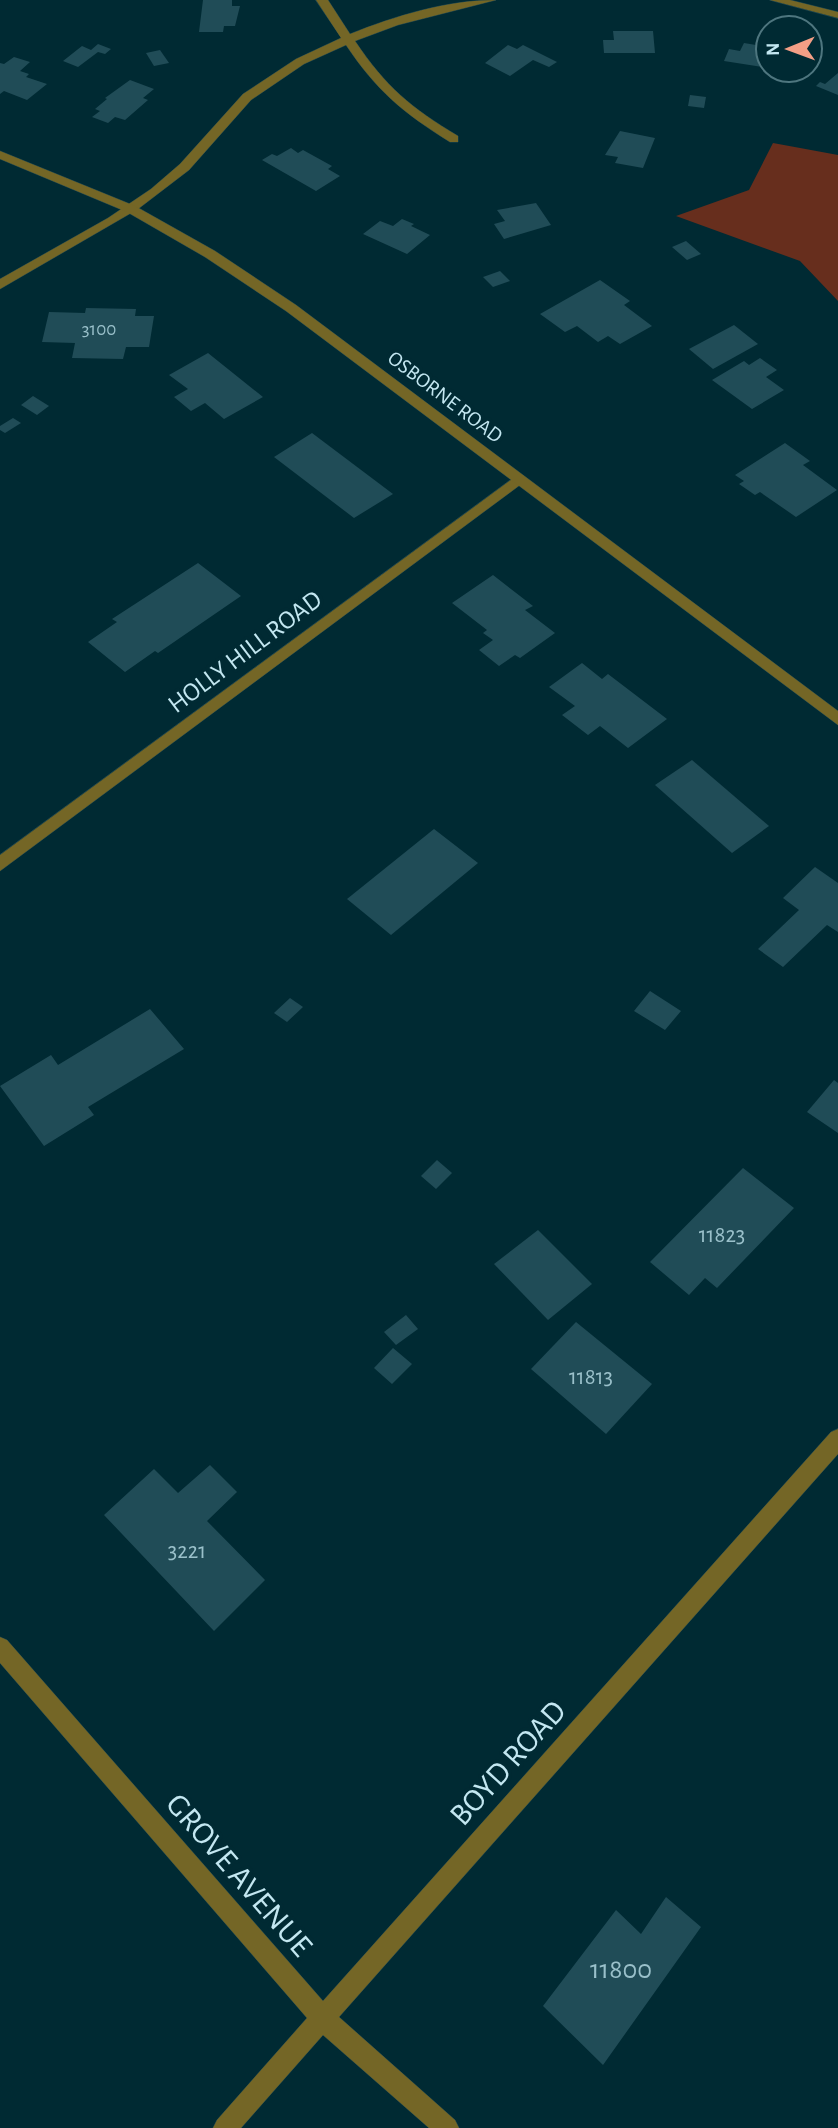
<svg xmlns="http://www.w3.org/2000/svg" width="838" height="2128" viewBox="0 0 838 2128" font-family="'Alegreya Sans',sans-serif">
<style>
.green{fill:#672e1d}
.building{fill:#204c57}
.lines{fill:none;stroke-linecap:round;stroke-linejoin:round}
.minor-casing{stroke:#1f4851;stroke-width:1}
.tertiary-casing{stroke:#1f4851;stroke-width:1}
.minor{fill:#746626;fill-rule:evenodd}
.tertiary{fill:#746626;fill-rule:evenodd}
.labels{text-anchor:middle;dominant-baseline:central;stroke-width:7;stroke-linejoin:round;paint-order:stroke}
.far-number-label{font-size:19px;fill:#9ac0ca}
.far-street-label{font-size:21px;fill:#c3e7f1;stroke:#002a33}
.number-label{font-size:23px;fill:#9ac0ca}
.street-label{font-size:26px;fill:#c3e7f1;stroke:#002a33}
.near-number-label{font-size:28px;fill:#9ac0ca}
.near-street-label{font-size:32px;fill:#c3e7f1;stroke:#002a33}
</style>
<rect width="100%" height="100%" fill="#002a33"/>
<!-- green -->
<path class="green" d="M773 143 838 155V301L800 261 676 216 749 190Z"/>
<!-- building -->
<g class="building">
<path d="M203 0H232V6H240L235 26H224L223 32H199Z"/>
<path d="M613 31H653L655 53H604L603 40H614Z"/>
<path d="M744 43 762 46 761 48 768 50V68L724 61 729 49 740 51Z"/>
<path d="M98 44 111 49 105 54 98 52 78 67 63 61 82 46 91 50Z"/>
<path d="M508 45 517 49 523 45 557 62 549 67 533 60 510 76 485 63Z"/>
<path d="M160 50 169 63 154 66 146 53Z"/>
<path d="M14 57 30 62 20 71 29 74 26 77 47 84 27 100 4 91 0 94V63L4 64Z"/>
<path d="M838 73V95L816 86 820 82 825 84Z"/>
<path d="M130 80 154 89 143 98 148 100 125 120 115 117 108 123 92 117 100 111 95 109 107 99 105 98Z"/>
<path d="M690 95 706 97 704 108 688 106Z"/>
<path d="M620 131 655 138 643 168 615 163 618 157 605 155Z"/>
<path d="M291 148 298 153 303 150 332 166 328 169 340 176 316 191 262 160 272 154 277 156Z"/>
<path d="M536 203 551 225 504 239 494 224 505 221 497 210Z"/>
<path d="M402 219 414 224 411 226 430 235 407 254 363 234 380 221 393 226Z"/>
<path d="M686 241 701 254 687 260 672 247Z"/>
<path d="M500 271 510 281 493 287 483 277Z"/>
<path d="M600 280 630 301 624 305 652 326 620 344 608 336 598 342 577 326 565 332 540 314Z"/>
<path d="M86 308 136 309 135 316H154L149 347H126L123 359 72 358 75 343 42 342 49 312 85 313Z"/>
<path d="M734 325 758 344 713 369 689 349Z"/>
<path d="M208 353 263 397 224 419 205 403 191 411 174 397 188 389 169 375Z"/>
<path d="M760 358 777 370 766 377 784 390 752 409 712 380 744 361 749 365Z"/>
<path d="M33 396 49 406 37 415 21 405Z"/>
<path d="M13 418 21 423 5 433 0 430V426Z"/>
<path d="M312 433 393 494 354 518 274 457Z"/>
<path d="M785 443 810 461 803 465 837 490 796 517 760 492 755 495 739 484 744 481 735 475Z"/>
<path d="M198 563 241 596 158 653 155 651 125 672 88 642 117 622 112 619Z"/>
<path d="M493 575 533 606 525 610 555 633 520 658 515 655 499 666 479 650 493 640 483 633 487 630 452 603Z"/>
<path d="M582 663 602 679 608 674 667 719 628 748 600 726 588 735 562 715 575 706 549 687Z"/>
<path d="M692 760 769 826 732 853 655 785Z"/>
<path d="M434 829 478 863 391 935 347 899Z"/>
<path d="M815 867 838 883V932L827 925 783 967 758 949 799 910 783 898Z"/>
<path d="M650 991 681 1011 665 1030 634 1011Z"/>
<path d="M290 998 303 1007 287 1022 274 1013Z"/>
<path d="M150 1009 184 1049 88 1107 94 1115 44 1146 0 1086 51 1055 58 1065Z"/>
<path d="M834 1080 838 1083V1133L807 1112Z"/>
<path d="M437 1160 452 1173 436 1189 421 1176Z"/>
<path d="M743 1168 794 1208 717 1288 705 1278 689 1295 650 1262Z"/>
<path d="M538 1230 592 1284 548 1320 494 1264Z"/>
<path d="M406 1315 418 1329 396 1345 384 1332Z"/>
<path d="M576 1322 652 1384 606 1434 531 1369Z"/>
<path d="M393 1348 412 1364 392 1384 374 1368Z"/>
<path d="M210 1465 237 1492 207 1521 265 1580 214 1631 104 1515 154 1469 178 1493Z"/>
<path d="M666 1897 701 1927 603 2065 543 2006 616 1910 641 1934Z"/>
</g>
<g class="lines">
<defs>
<g id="minor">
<path d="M316 0H328L350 34C395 16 447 0 496 0L398 25 355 41C386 87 411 108 458 136V142H450C402 112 377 91 346 45L304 64 251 100 189 170 138 209 0 289V279L108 218 151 189 180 164 243 94 296 59 341 38Z"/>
<path d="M770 0H790L838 12V18Z"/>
<path d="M519 474 524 476V482L0 871V855Z"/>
<path d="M838 1429V1454L339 2017 455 2120 459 2128H429L323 2035 241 2128H213L217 2120 307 2018 0 1663V1637L7 1640 323 2001 831 1432Z"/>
</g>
<path id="tertiary" d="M0 151 135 206 215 251 296 305 838 711V725L286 311 205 257 127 212 0 159Z"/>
</defs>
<!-- minor casing -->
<use href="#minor" class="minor-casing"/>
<!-- tertiary casing -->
<use href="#tertiary" class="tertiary-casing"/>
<!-- minor -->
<use href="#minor" class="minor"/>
<!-- tertiary -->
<use href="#tertiary" class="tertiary"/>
</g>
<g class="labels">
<!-- far-number labels -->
<g class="far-number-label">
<text x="99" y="329">3100</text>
</g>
<!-- far-street labels -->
<g class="far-street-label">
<text transform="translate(445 397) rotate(37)">OSBORNE ROAD</text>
</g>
<!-- number labels -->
<g class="number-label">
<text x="722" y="1235">11823</text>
<text x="591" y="1377">11813</text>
<text x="187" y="1551">3221</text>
</g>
<!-- street labels -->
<g class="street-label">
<text transform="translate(245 652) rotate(-37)">HOLLY HILL ROAD</text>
</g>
<!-- near-number labels -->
<g class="near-number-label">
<text x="621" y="1970">11800</text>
</g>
<!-- near-street labels -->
<g class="near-street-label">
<text transform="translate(508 1763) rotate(-48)">BOYD ROAD</text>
<text transform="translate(239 1875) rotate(49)">GROVE AVENUE</text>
</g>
</g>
<!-- north arrow -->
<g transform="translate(789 49) rotate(269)"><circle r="33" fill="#002a33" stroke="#4e767f" stroke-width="2"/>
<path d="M0-5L12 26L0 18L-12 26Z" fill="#f39f86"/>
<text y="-10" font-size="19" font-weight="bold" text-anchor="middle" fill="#c3e7f1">N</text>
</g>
</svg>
